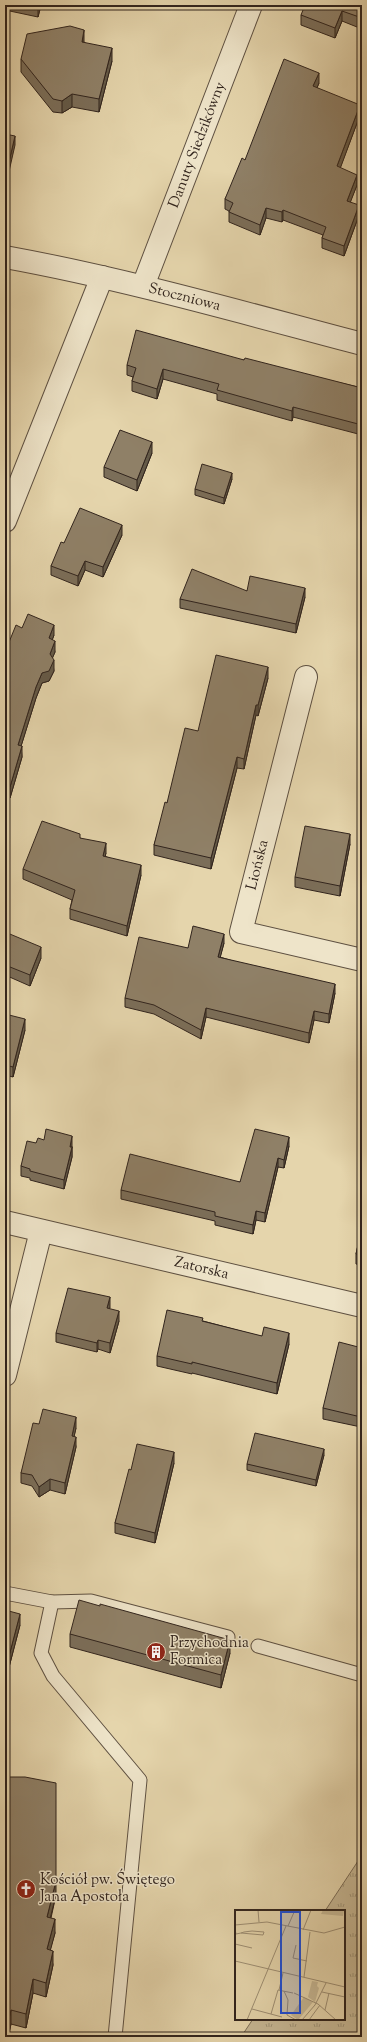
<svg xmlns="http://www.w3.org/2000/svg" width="367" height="2042" viewBox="0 0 367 2042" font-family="'Sorts Mill Goudy',serif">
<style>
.park{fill:url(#park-tufts);stroke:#7c6e58}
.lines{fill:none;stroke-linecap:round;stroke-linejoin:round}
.lane-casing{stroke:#5e5041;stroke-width:15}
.street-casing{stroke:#5e5041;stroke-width:24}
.lane{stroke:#eee4c9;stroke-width:13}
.street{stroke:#eee4c9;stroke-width:22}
.wall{fill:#7b6e59;stroke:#31241d}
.shaded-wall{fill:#645a48;stroke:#31241d}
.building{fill:#8f8067;stroke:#31241d}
.labels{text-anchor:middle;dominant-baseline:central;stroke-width:3;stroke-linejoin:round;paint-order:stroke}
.street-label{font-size:15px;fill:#31241d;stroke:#eee4c9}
.poi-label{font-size:15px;fill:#31241d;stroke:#eee4c9;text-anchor:start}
.inset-road{fill:none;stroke:#9d8e73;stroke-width:1}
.view{fill:#1d4ed8;fill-opacity:0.15;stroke:#1d4ed8;stroke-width:2}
.inset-edge{fill:none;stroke:#31241d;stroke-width:2}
</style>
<defs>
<pattern id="park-tufts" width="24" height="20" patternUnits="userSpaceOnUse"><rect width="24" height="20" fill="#c6b794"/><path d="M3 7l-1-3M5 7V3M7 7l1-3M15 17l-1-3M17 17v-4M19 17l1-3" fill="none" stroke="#a19578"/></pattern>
</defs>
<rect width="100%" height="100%" fill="#e5d5ac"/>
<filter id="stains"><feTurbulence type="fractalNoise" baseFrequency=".005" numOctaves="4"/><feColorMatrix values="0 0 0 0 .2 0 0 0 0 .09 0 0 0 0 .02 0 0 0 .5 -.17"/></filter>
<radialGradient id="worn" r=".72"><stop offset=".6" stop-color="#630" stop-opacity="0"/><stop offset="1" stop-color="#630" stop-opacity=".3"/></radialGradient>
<!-- park -->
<path class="park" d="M362 1855V2037H241L253 2019H344V1911H325Z"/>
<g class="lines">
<defs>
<g id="lane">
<path d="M5 1593 52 1602 91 1601 228 1637"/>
<path d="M52 1602 41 1653 53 1676 140 1780 115 2037"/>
<path d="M258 1646 362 1675"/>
</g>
<g id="street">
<path id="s1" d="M5 257C126 279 244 313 362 344"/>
<path id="s2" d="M143 286 251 5"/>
<path d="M5 521 102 277"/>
<path d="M306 677 241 932 362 960"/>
<path id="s3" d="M5 1222 362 1306"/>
<path d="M5 1375 41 1231"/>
</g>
</defs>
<!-- lane casing -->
<use href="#lane" class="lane-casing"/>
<!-- street casing -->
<use href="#street" class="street-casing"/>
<!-- lane -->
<use href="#lane" class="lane"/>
<!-- street -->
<use href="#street" class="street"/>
</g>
<!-- wall -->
<g class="wall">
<path d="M5 5H41L38 17 5 10Z"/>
<path d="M362 5V29L342 21 335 38 301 25V15Z"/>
<path d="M84 42 112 61 99 112 72 107 62 113 53 112 21 72V59Z"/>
<path d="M319 83 317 88 360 115 340 168 357 185 350 202 359 215 344 256 322 248V238L323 235 283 220 282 222 266 218 260 235 229 222V211L225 209V199L245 160Z"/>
<path d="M244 360 362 388V435L293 417 292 421 217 400V394L163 379 157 399 132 391V381L133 377 127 375V365Z"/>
<path d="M152 453 137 491 104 477V467Z"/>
<path d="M232 479 224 504 195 495V489Z"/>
<path d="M122 535 103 577 85 570 78 586 51 575V566L64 543Z"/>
<path d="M362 563V588L358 587V576Z"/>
<path d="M247 591 305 597 296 633 180 608V599Z"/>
<path d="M22 628 54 635 52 640 55 652 52 658 54 671 49 681 42 683 36 698 21 746 22 757 10 798 5 796V652Z"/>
<path d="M268 678 258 716 256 715 244 769 237 768 211 869 154 855V845L167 803 198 731Z"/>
<path d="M80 838 106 853 105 856 141 875 127 936 70 919V909L72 900 23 879V869Z"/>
<path d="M350 844 340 896 295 887V877Z"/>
<path d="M5 932 41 958 30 986 5 975Z"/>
<path d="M224 943 220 957 335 993 329 1023 314 1020 309 1043 206 1017 201 1039 154 1014 125 1007V998L188 948Z"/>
<path d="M5 1014 25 1030 13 1077 5 1075Z"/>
<path d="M36 1143 72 1146V1157L64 1189 30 1180V1178L21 1176V1166Z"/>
<path d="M289 1146 284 1168 278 1167 265 1222 256 1220 253 1234 215 1225V1221L121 1199V1190L240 1182Z"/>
<path d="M362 1227V1265L356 1264V1254Z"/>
<path d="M110 1307 109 1309 119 1321 110 1353 98 1349 97 1352 56 1342V1333Z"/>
<path d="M203 1321 289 1344 277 1394 192 1373V1374L157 1366V1356Z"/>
<path d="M362 1348V1424L361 1427 323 1419V1408Z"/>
<path d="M39 1424 76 1428 74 1436 76 1447 65 1494 50 1490 39 1497 32 1486 21 1483V1473Z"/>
<path d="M324 1455 316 1486 247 1470V1464Z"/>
<path d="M174 1463 155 1543 115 1533V1523L131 1470Z"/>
<path d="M5 1610 20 1625 8 1671 5 1670Z"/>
<path d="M70 1634 230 1653 221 1688 70 1647Z"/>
<path d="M5 1777 56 1895 51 1918 55 1933 50 1950 53 1965 46 1997 33 1993 26 2028 11 2024 8 2037H5Z"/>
</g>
<!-- shaded-wall -->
<g class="shaded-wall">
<path d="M38 5H41L38 17Z"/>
<path d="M342 11V21L335 38V28Z"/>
<path d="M84 30V43L82 42Z"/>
<path d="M112 48V61L99 112V99Z"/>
<path d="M319 73V83L313 97V86Z"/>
<path d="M72 94V107L62 113V101Z"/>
<path d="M360 105V115L337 177V166Z"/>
<path d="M15 136V145L5 189V179Z"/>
<path d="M357 175V185L347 211V201Z"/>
<path d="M359 205V215L344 256V246Z"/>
<path d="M266 208V218L260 235V225Z"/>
<path d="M283 210V220L282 222V212Z"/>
<path d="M163 369V379L157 399V389Z"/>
<path d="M293 407V417L292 421V411Z"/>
<path d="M152 442V453L137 491V480Z"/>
<path d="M232 473V479L224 504V498Z"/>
<path d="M122 525V535L103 577V567Z"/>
<path d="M85 561V570L78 586V576Z"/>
<path d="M305 588V597L296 633V624Z"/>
<path d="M54 625V635L49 649V638Z"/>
<path d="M55 641V652L50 664V654Z"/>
<path d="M54 660V671L49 681 42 683 36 698 18 756V745L36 687 42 673Z"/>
<path d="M268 667V678L258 716V705Z"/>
<path d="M256 705V715L244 769V759Z"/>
<path d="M22 746V757L10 798V787Z"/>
<path d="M237 757V768L211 869V858Z"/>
<path d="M350 834V844L340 896V886Z"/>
<path d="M106 843V853L103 866V856Z"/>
<path d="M141 865V875L127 936V926Z"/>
<path d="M224 934V943L218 966V957Z"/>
<path d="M41 947V958L30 986V975Z"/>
<path d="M335 984V993L329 1023V1014Z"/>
<path d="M206 1008V1017L201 1039V1030Z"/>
<path d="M314 1011V1020L309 1043V1033Z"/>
<path d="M25 1019V1030L13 1077V1067Z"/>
<path d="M72 1136V1146L70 1157V1147Z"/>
<path d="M289 1137V1146L284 1168V1160Z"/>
<path d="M72 1147V1157L64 1189V1180Z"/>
<path d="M278 1158V1167L265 1222V1213Z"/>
<path d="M256 1211V1220L253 1234V1225Z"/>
<path d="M110 1297V1307L107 1318V1308Z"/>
<path d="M119 1311V1321L110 1353V1343Z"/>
<path d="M289 1333V1344L277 1394V1383Z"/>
<path d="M98 1340V1349L97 1352V1343Z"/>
<path d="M362 1413V1424L361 1427V1417Z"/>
<path d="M76 1417V1428L72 1446V1436Z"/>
<path d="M76 1437V1447L65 1494V1483Z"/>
<path d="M324 1449V1455L316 1486V1480Z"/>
<path d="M174 1452V1463L155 1543V1533Z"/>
<path d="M50 1479V1490L39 1497V1487Z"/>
<path d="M20 1614V1625L8 1671V1660Z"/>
<path d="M230 1640V1653L221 1688V1675Z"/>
<path d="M56 1881V1895L47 1931V1917Z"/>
<path d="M55 1919V1933L47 1963V1949Z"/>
<path d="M53 1951V1965L46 1997V1983Z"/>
<path d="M33 1979V1993L26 2028V2014Z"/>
<path d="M11 2010V2024L8 2037H5Z"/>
</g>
<!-- building -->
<g class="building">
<path d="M29 5H38V7Z"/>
<path d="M305 5H362V18L342 11 335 28 301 15Z"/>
<path d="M70 26 84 30 82 42 112 48 99 99 72 94 62 101 53 99 21 59 27 34Z"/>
<path d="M284 59 319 73 313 86 360 105 337 166 357 175 347 201 359 205 344 246 322 238 326 227 283 210 282 212 266 208 260 225 229 212 233 203 225 199 242 158 245 160Z"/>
<path d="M5 134 15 136 5 179Z"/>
<path d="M136 330 244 360 245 358 362 388V425L293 407 292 411 217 390 219 384 163 369 157 389 132 381 136 368 127 365Z"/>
<path d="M120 430 152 442 137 480 104 467Z"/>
<path d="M202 464 232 473 224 498 195 489Z"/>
<path d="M80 508 122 525 103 567 85 561 78 576 51 566 61 542 64 543Z"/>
<path d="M362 563V578L358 576Z"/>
<path d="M192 569 247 591 250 576 305 588 296 624 180 599Z"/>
<path d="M28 614 54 625 49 638 55 641 50 654 54 660 49 671 42 673 36 687 18 745 22 746 10 787 5 786V652L16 625 22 628Z"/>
<path d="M216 655 268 667 258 705H256L244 759 237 757 211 858 154 845 165 802 167 803 185 728 198 731Z"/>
<path d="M42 821 80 834V838L106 843 103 856 141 865 127 926 70 909 75 890 23 869Z"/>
<path d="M305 826 350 834 340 886 295 877Z"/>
<path d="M193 926 224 934 218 957 335 984 329 1014 314 1011 309 1033 206 1008 201 1030 154 1005 125 998 139 937 188 948Z"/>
<path d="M5 932 41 947 30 975 5 965Z"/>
<path d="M5 1014 25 1019 13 1067 5 1065Z"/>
<path d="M46 1129 72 1136 70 1147H72L64 1180 30 1171V1169L21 1166 27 1141 36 1143 38 1138 44 1140Z"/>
<path d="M255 1129 289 1137 284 1160 278 1158 265 1213 256 1211 253 1225 215 1216V1212L121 1190 130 1154 240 1182Z"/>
<path d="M362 1227V1255L356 1254Z"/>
<path d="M68 1288 110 1297 107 1308 119 1311 110 1343 98 1340 97 1343 56 1333Z"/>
<path d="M167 1310 203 1318 202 1321 262 1336 264 1327 289 1333 277 1383 192 1362V1364L157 1356Z"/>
<path d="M339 1342 362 1348V1413L361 1417 323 1408Z"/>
<path d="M43 1409 76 1417 72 1436 76 1437 65 1483 50 1479 39 1487 32 1475 21 1473 33 1423 39 1424Z"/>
<path d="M255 1433 324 1449 316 1480 247 1464Z"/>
<path d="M137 1444 174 1452 155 1533 115 1523 129 1469 131 1470Z"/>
<path d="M79 1600 100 1606V1604L230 1640 221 1675 70 1634Z"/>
<path d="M5 1610 20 1614 8 1660H5Z"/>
<path d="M5 1777H25L56 1783V1881L47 1917 55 1919 47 1949 53 1951 46 1983 33 1979 26 2014 11 2010 5 2036Z"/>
</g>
<!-- icons -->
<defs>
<symbol id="building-disc" viewBox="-11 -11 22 22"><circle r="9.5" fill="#8f2418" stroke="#eee4c9"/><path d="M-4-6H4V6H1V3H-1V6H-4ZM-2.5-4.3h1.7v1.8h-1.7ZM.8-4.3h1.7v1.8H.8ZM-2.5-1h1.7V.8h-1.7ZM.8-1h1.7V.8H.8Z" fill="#fff"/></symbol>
<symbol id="church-disc" viewBox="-11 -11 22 22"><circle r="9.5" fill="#8f2418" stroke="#eee4c9"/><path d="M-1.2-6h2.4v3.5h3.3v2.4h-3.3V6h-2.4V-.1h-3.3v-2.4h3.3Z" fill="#fff"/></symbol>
</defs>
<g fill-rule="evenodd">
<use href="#building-disc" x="145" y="1641" width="22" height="22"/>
<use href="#church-disc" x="15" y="1878" width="22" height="22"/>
</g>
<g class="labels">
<!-- street labels -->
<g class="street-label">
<text stroke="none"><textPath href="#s2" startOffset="151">Danuty Siedzikówny</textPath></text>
<text stroke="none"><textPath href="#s1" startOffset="184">Stoczniowa</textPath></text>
<text transform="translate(258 865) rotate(-76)">Liońska</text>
<text stroke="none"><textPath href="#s3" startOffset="202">Zatorska</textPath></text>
</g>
<!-- poi labels -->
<g class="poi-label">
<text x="170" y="1643">Przychodnia<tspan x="170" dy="17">Formica</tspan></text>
<text x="40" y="1880">Kościół pw. Świętego<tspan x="40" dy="17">Jana Apostoła</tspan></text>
</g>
</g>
<!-- overview -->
<g transform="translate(235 1910)">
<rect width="110" height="110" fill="#e5d5ac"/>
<path d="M88 0H109L108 6 86 4ZM77 71 83 72 82 76 84 78 80 92 73 87Z" fill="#c6b794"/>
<path d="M69 87 78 92 63 110 56 105Z" fill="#c6b794"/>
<path class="inset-road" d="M23 0 24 12M0 15 32 12 89 23 110 17M53 16 60 0M0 19 1 24 6 23 9 22 17 21 29 22 28 25 6 23M68 20 76 0M0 34 17 38M61 35 58 48 72 51M0 51 110 77M69 67 75 22M44 80 48 63M49 81 53 90 52 105 61 110M87 82 110 87M59 83 83 94 101 110M17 99 47 107M90 100 94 83M36 104 43 80 58 83M12 110 51 16M67 110 80 95 91 73M74 110 85 95"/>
<path class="view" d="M46 2H65V103H46Z"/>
<rect width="110" height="110" class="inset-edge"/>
</g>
<!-- margin -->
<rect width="367" height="2042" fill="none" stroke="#e5d5ac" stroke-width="20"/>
<rect x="6" y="6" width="355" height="2030" fill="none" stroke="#31241d" stroke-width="2"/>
<rect x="10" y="10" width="347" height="2022" fill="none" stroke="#31241d"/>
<rect width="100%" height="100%" filter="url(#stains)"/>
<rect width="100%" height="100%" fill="url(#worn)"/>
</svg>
